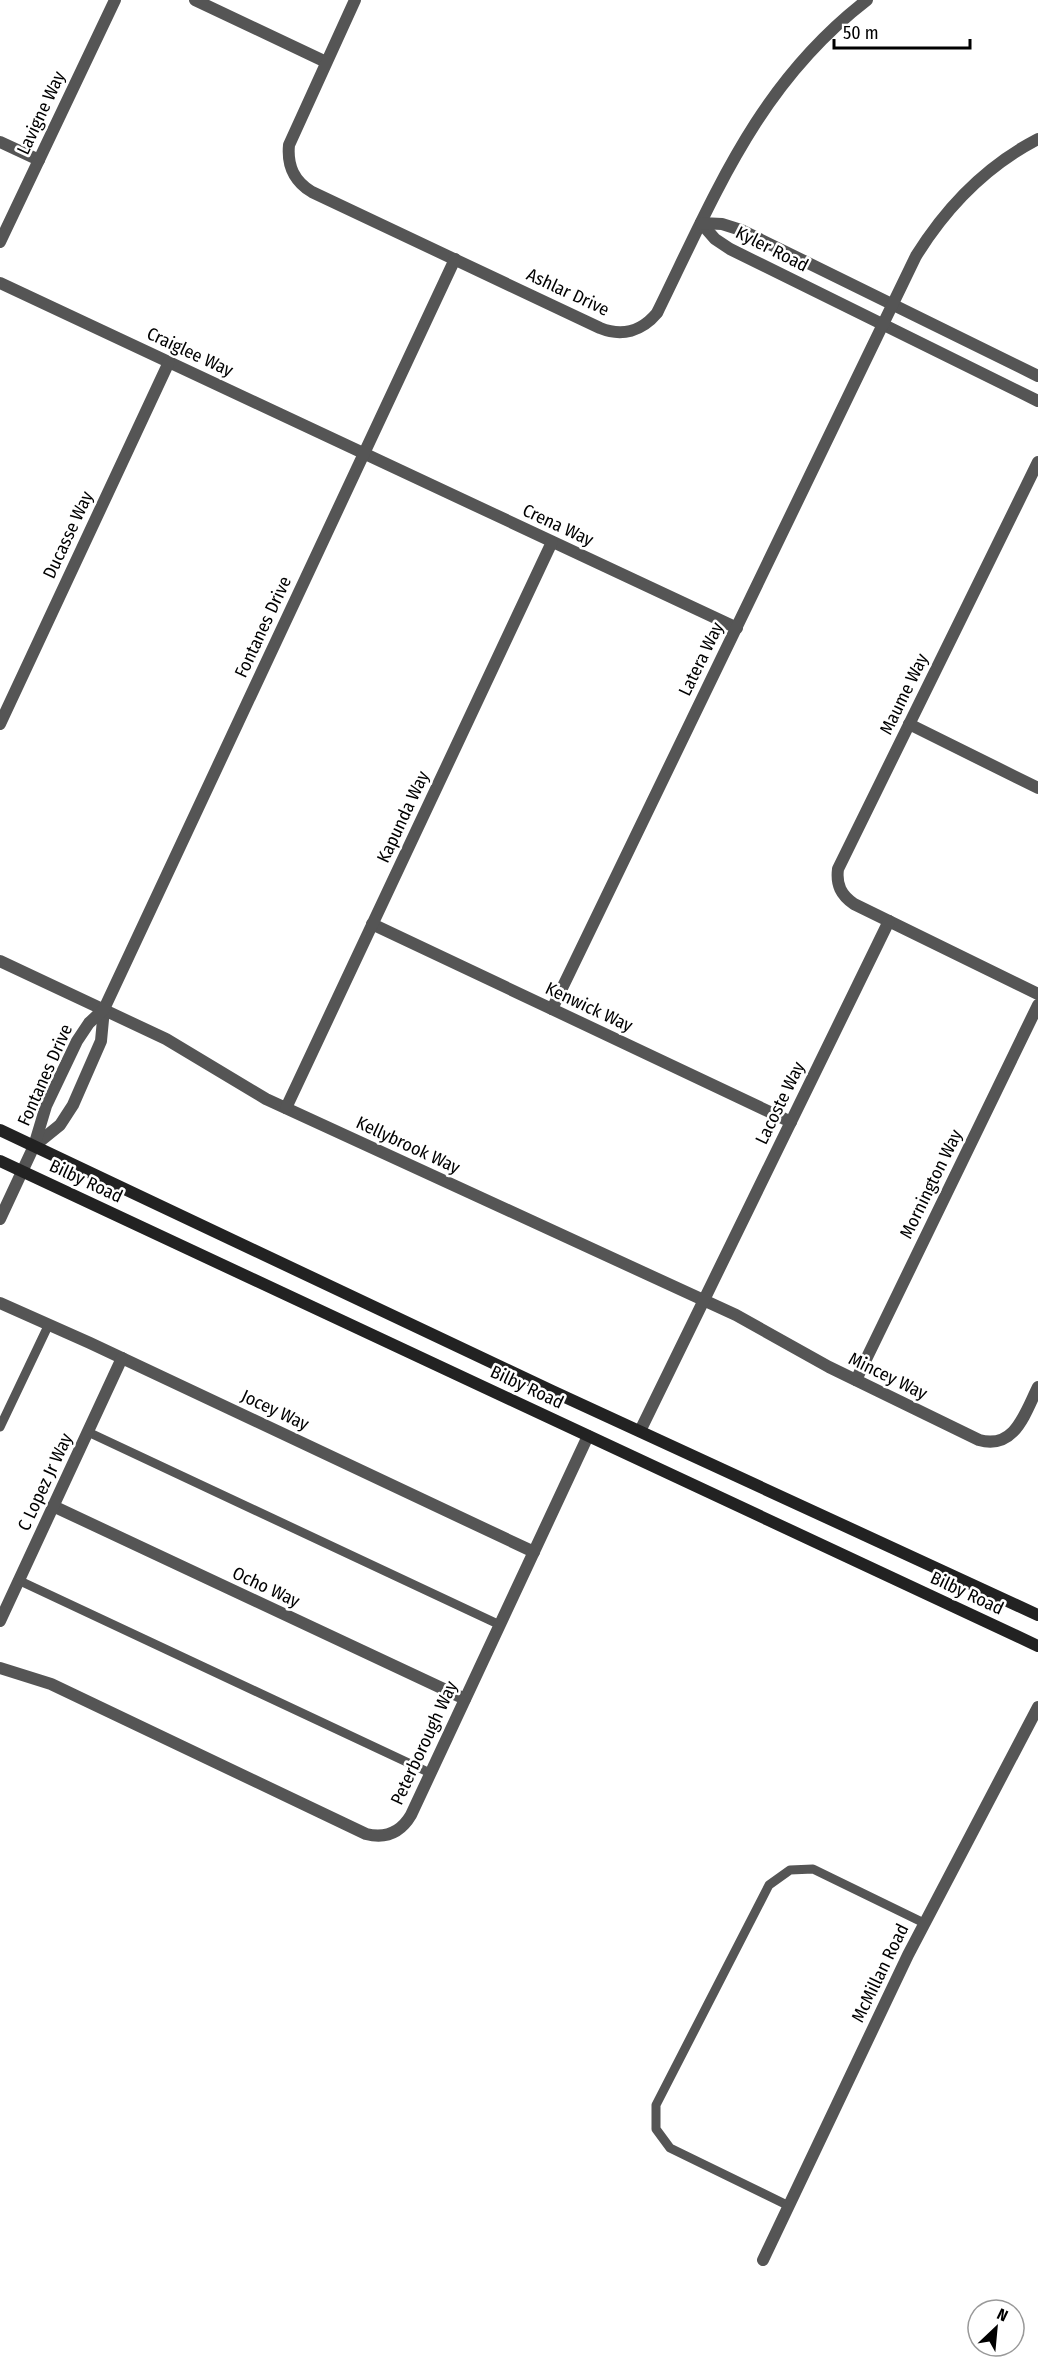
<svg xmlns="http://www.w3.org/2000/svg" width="1038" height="2370" viewBox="0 0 1038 2370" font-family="'Fira Sans Condensed',sans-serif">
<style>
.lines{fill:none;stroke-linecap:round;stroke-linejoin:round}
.lane{stroke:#555;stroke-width:9}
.street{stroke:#555;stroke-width:12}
.secondary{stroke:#222;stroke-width:12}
.labels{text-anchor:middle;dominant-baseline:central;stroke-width:5;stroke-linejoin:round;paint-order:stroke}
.street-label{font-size:18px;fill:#000;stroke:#fff}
</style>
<rect width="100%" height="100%" fill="#fff"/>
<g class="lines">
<!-- lane -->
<g class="lane">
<path d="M0 1427 49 1324"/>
<path d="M88 1432 500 1625"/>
<path d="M18 1580 430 1773"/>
<path d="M789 2206 670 2148 656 2129V2105L769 1885 790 1870 813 1869 924 1923"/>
</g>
<!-- street -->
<g class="street">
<path d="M195 0 326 62"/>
<path d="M355 0 289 145C287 166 294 181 312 192L600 328C622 337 642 331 657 313 716 193 758 84 867 0"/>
<path d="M0 142 39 160"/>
<path d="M701 223 715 239 730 249 1038 401"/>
<path d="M701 223 722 224 741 230 1038 376"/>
<path d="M0 242 115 0"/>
<path d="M0 283 737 628"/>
<path d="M1038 462 838 869C836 885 841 895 854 904L1038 994"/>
<path d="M0 724 169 362"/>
<path d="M909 724 1038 788"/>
<path d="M372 924 791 1122"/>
<path d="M0 961 166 1039 266 1099 736 1315 829 1367 979 1440C1015 1450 1025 1413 1038 1387"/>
<path d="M552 1009 916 256C947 206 986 166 1038 139"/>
<path d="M286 1108 552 542"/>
<path d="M34 1146 60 1125 73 1105 101 1041 104 1009"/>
<path d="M0 1219 34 1146 46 1106 77 1041 89 1023 104 1009 455 259"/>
<path d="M0 1303 90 1343 534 1552"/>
<path d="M856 1380 1038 1005"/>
<path d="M640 1431 889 921"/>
<path d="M53 1506 465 1699"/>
<path d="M0 1621 122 1358"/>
<path d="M0 1668 51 1684 366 1834C386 1839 401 1832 411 1815L588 1436"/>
<path d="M763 2260 908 1955 1038 1707"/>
</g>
<!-- secondary -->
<g class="secondary">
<path d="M0 1130 552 1391 1038 1615"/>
<path d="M0 1161 1038 1646"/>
</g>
</g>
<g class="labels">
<!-- street labels -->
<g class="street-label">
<text transform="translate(41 113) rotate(-65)">Lavigne Way</text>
<text transform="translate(772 249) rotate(27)">Kyler Road</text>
<text transform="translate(568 292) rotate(25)">Ashlar Drive</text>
<text transform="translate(190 352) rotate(25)">Craiglee Way</text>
<text transform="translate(558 525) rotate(25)">Crena Way</text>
<text transform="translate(68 535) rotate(-65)">Ducasse Way</text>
<text transform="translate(263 627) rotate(-65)">Fontanes Drive</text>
<text transform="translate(701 659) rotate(-64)">Latera Way</text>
<text transform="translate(904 694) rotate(-64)">Maume Way</text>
<text transform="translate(403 817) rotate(-65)">Kapunda Way</text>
<text transform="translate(589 1007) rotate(25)">Kenwick Way</text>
<text transform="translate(45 1075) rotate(-66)">Fontanes Drive</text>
<text transform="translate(780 1103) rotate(-64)">Lacoste Way</text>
<text transform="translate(408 1145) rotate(25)">Kellybrook Way</text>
<text transform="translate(86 1181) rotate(25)">Bilby Road</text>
<text transform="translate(931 1184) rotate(-64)">Mornington Way</text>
<text transform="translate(888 1376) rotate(26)">Mincey Way</text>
<text transform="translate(527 1387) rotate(25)">Bilby Road</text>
<text transform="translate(275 1410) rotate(25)">Jocey Way</text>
<text transform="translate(45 1482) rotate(-65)">C Lopez Jr Way</text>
<text transform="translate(266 1587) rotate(25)">Ocho Way</text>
<text transform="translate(967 1593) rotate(25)">Bilby Road</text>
<text transform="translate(424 1743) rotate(-65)">Peterborough Way</text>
<text transform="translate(880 1973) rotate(-64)">McMillan Road</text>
</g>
</g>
<!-- north arrow -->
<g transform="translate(996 2328) rotate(26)"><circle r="28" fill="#ffffff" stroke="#999999" stroke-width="1.5"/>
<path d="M0-4.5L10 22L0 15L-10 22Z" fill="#000000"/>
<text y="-9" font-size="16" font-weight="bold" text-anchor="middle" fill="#000000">N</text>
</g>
<!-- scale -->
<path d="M834 39v9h136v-9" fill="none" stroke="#000000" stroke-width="3"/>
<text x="843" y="39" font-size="18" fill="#000000" stroke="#ffffff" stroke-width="4.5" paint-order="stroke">50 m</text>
</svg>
